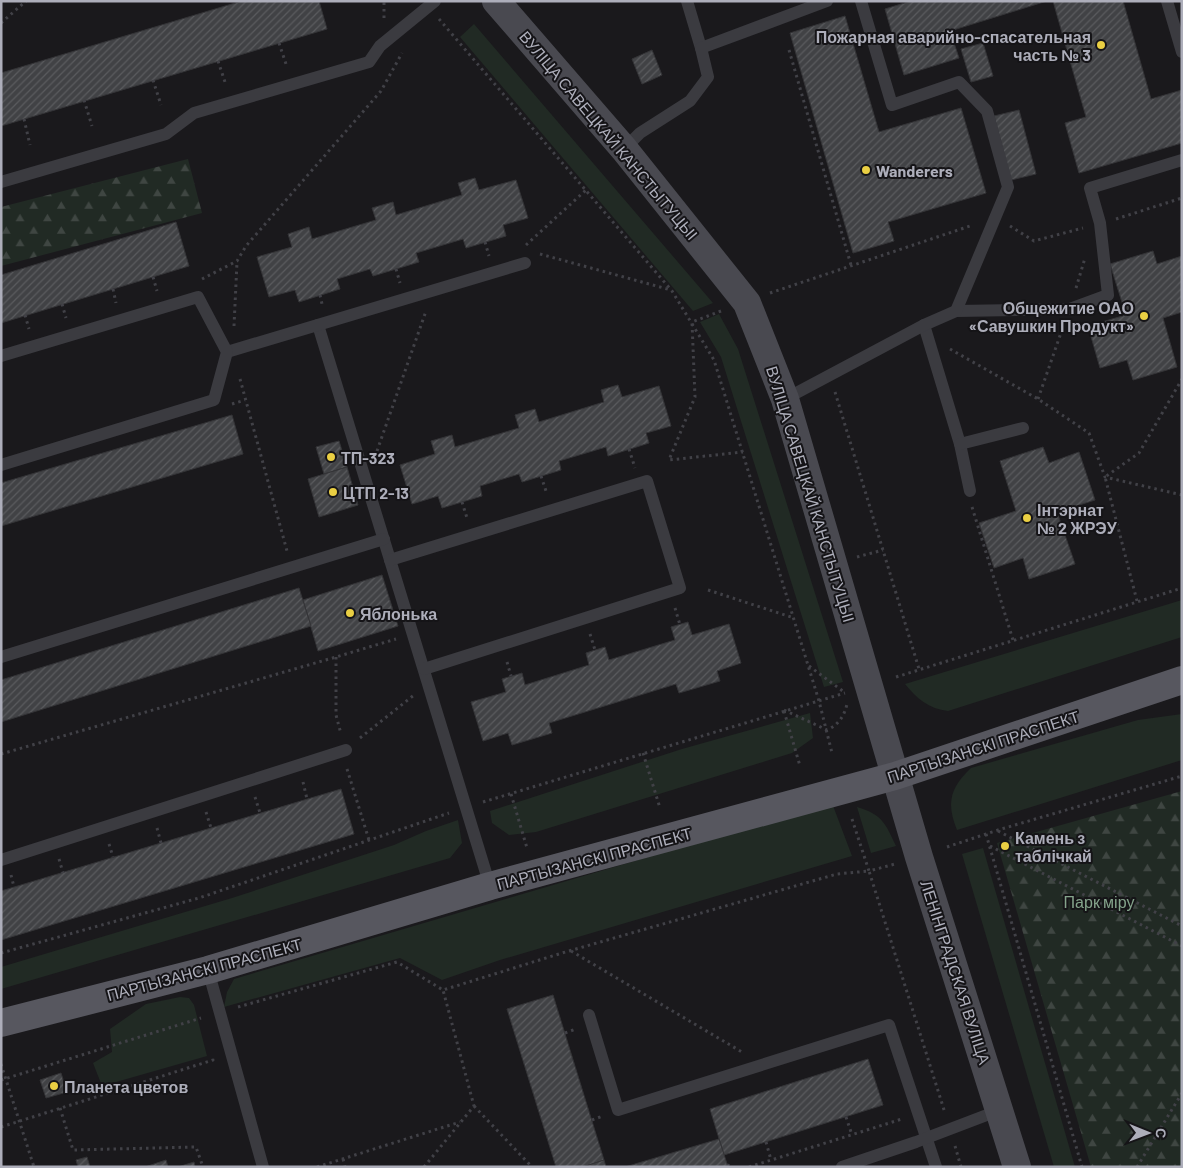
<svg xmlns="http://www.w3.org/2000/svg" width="1183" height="1168" viewBox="0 0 1183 1168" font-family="Barlow,sans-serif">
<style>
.grass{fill:#212a24}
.forest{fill:url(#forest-firs)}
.building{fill:url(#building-hatch);stroke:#343437}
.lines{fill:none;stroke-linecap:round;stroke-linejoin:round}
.path{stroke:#414147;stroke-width:3;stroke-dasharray:2.5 4;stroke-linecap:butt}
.lane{stroke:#3b3b40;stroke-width:12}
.secondary{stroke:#494950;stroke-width:28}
.primary{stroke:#57575f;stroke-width:28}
.poi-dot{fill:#eacf43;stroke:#151417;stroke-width:2}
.labels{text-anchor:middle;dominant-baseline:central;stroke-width:4;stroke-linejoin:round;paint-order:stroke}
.poi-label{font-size:16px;font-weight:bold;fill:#adaeba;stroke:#151417;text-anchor:start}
.street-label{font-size:16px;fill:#adaeba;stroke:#151417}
.park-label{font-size:16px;fill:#85a48c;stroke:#151417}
</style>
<defs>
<pattern id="forest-firs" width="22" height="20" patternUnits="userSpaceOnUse" patternTransform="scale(1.25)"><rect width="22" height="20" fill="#212a24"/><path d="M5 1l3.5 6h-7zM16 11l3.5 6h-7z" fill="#3f4642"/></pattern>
<pattern id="building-hatch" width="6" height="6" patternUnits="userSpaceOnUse" patternTransform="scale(1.25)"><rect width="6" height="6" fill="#414245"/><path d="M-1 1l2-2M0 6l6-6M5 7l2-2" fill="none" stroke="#5a5b5e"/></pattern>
</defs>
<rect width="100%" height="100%" fill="#1a191c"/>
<!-- grass -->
<g class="grass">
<path d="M474 24 713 303 693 311 460 37Z"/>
<path d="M719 314 738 349 843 682 824 687 721 357 700 322Z"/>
<path d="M1182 600V637L948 711C929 709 916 698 905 684Z"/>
<path d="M810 713 813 738 792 753 536 832 509 835 492 823 490 811 682 749Z"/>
<path d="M1182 714V760L957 830C946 803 950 788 971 768L1138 720Z"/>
<path d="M832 803 852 856 500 960 442 980 400 958 224 1007 227 992 234 979Z"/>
<path d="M857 807C883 815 885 823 896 846L871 853Z"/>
<path d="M458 820 462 843 450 858 1 989V967L232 898 394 845 426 831Z"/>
<path d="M983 848 1075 1167H1054L962 854Z"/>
<path d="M180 997 189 998 194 1005 207 1056 102 1086 93 1063 112 1052 110 1029 146 1004Z"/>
</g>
<!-- forest -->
<g class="forest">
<path d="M188 159 202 213 1 266V207Z"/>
<path d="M1182 791V1167H1091L997 843Z"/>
</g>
<!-- building -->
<g class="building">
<path d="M242 1H319L327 29 1 126V73Z"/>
<path d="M911 1H1047L950 31 959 58 904 75 885 9Z"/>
<path d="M1053 1H1123L1151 99 1182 90V143L1079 173 1065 123 1086 117Z"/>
<path d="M845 16 879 132 961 108 986 193 888 222 894 241 853 253 790 33Z"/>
<path d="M983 43 993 76 971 82 961 49Z"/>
<path d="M652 50 662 75 642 84 632 59Z"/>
<path d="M1019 110 1036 174 1011 180 994 116Z"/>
<path d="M475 178 479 190 516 180 528 218 503 225 506 236 466 248 463 239 416 253 419 262 373 276 370 269 337 279 340 289 299 302 295 290 269 297 257 257 292 247 288 234 309 227 312 239 376 220 372 208 393 202 396 215 462 195 458 183Z"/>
<path d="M176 222 189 266 1 323V275Z"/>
<path d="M1153 251 1157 264 1182 256V312L1163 318 1177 367 1133 380 1127 360 1100 368 1088 326 1126 315 1110 264Z"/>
<path d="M618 385 622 397 659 386 671 426 646 433 649 443 608 456 606 447 559 461 561 470 522 482 519 474 480 486 482 496 442 508 438 496 412 504 400 465 435 454 431 441 452 435 455 447 519 428 515 415 535 409 539 422 604 402 601 390Z"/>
<path d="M232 415 243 454 1 526V483Z"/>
<path d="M339 441 347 467 324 474 316 447Z"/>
<path d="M1043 447 1049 463 1079 452 1095 500 1057 512 1075 564 1029 579 1023 558 994 568 979 523 1016 511 1000 461Z"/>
<path d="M347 467 358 505 319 517 308 479Z"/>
<path d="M382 575 398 626 318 651 303 600Z"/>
<path d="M299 588 311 626 1 722V680Z"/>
<path d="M688 622 692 635 729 624 741 663 717 671 720 681 679 693 676 684 549 723 552 733 512 745 508 733 483 741 471 702 506 692 502 679 522 673 525 685 589 665 586 653 605 647 609 660 675 640 671 627Z"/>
<path d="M341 789 354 834 1 940V891Z"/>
<path d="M553 995 604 1160 583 1167H556L507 1009Z"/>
<path d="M868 1059 883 1105 724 1155 710 1109Z"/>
<path d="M61 1073 67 1092 46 1098 40 1080Z"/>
<path d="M719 1139 728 1167H625Z"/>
<path d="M87 1157 90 1167H78L76 1160Z"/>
<path d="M166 1160 168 1167H145Z"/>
<path d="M604 1160 606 1167H583Z"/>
<path d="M194 1162 195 1167H178Z"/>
</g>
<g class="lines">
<!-- path -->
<g class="path">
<path d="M384 18V1"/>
<path d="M439 19 672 291 714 360 819 701 832 753"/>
<path d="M1 23 26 1"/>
<path d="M279 43 287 67"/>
<path d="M789 50 851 265"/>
<path d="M218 61 226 85"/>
<path d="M153 80 161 105"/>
<path d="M84 100 92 126"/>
<path d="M24 119 30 145"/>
<path d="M1116 219 1182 198"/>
<path d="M1010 226 1034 241 1083 228"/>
<path d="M485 242 489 256"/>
<path d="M526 245 586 190"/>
<path d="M540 254 671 290"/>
<path d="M396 269 400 283"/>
<path d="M153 277 157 291"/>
<path d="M202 279 237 261 246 246 381 91 402 53"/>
<path d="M1076 288 1085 258"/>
<path d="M113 289 116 303"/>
<path d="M770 293 973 225"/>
<path d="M320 295 322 304"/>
<path d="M62 304 66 318"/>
<path d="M721 311 692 322 695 397 669 460 743 452"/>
<path d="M25 315 29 329"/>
<path d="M234 326 237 262"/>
<path d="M950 349 1038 399 1089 433 1105 477 1182 495"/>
<path d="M240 379 287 551"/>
<path d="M835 392 919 669"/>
<path d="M1038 399 1063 327"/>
<path d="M232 404 245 400"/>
<path d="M629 449 635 468"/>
<path d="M377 451 426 311"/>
<path d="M541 476 547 494"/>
<path d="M462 502 467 518"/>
<path d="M972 507 1013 640"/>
<path d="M857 557 883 550"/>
<path d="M708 590 794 618"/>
<path d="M1137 601 1105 477 1139 453 1182 379"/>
<path d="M675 608 680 625"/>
<path d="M590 634 595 650"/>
<path d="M336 657V715L341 734"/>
<path d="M507 662 511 676"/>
<path d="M809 666 844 692"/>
<path d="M896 677 1182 588"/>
<path d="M784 710 827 730C838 725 844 717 847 704"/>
<path d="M784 711 800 766"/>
<path d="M360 738 414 695"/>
<path d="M643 753 660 808"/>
<path d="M1 754 336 657 396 639"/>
<path d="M347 769 369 840"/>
<path d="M303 782 307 799"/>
<path d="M511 794 527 848"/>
<path d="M255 797 260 813"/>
<path d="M483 802 845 693"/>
<path d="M206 812 211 828"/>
<path d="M852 819 869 871 895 864"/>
<path d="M157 828 161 843"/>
<path d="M998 831 1182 926"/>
<path d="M986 834 1082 1167"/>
<path d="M109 844 113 857"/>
<path d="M990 846 1182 946"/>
<path d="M947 847 998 830 1182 776"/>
<path d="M59 859 63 873"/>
<path d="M11 875 14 887"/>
<path d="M571 951 742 1052"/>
<path d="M1 953 199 898 449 813"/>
<path d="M238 1007 397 962 443 990 562 953 837 874 869 871 945 1113"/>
<path d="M565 1033 576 1029"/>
<path d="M1 1064 34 1167"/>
<path d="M1 1080 201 1018"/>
<path d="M474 1106 532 1167"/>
<path d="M60 1108 73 1150 196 1147 203 1167"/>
<path d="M846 1117 852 1135"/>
<path d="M592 1120 603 1116"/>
<path d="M1 1127 213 1060 212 1057"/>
<path d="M766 1142 771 1160"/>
<path d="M955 1146 961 1167"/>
<path d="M343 1159 345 1167"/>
<path d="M727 1165 733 1167"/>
<path d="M317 1167 460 1122"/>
<path d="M424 1167 474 1106 443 990"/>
<path d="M749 1167 902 1119"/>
<path d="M1137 1167 1182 1093"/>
</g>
<!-- lane -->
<g class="lane">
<path d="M687 1 701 48"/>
<path d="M1167 1 1182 52"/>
<path d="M624 149 640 133 690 101 708 77 701 48 827 1"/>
<path d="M1 182 166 134 194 113 369 62 380 46 435 1"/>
<path d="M956 311 1070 309 1108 295 1100 223 1090 188 1182 160"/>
<path d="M318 325 490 886"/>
<path d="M924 325 960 444 970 491"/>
<path d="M227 352 525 263"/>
<path d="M1 356 198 297 227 352 214 400 1 465"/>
<path d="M785 399 924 325 956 311 1008 187 987 111 959 82 892 105 861 1"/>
<path d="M960 444 1023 428"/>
<path d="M390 560 647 481 680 588 424 669"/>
<path d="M1 657 384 539"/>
<path d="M1 860 346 750"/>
<path d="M208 970 263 1167"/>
<path d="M589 1015 618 1110 889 1025 936 1167"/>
<path d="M842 1167 916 1142 1000 1110"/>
</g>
<!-- secondary -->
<path class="secondary" d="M496 1 624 149 747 303 785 399 919 857 1017 1167"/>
<!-- primary -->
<path class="primary" d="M1 1023 208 970 490 886 895 776 1182 680"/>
</g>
<!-- markers -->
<g class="poi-dot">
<circle cx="1101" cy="45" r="5"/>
<circle cx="866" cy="170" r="5"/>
<circle cx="1144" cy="316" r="5"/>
<circle cx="331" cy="457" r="5"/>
<circle cx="333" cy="492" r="5"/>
<circle cx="1027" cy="518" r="5"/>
<circle cx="350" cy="613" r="5"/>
<circle cx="1005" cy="846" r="5"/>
<circle cx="54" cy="1086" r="5"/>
</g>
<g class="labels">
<!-- poi labels -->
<g class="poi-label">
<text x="1091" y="36" text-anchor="end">Пожарная аварийно-спасательная<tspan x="1091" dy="18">часть № 3</tspan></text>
<text x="876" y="170">Wanderers</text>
<text x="1134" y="307" text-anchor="end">Общежитие ОАО<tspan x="1134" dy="18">«Савушкин Продукт»</tspan></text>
<text x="341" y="457">ТП-323</text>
<text x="343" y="492">ЦТП 2-13</text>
<text x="1037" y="509">Інтэрнат<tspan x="1037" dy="18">№ 2 ЖРЭУ</tspan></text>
<text x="360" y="613">Яблонька</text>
<text x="1015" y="837">Камень з<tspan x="1015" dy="18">таблічкай</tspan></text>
<text x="64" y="1086">Планета цветов</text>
</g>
<!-- street labels -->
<g class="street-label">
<text transform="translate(609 135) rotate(50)">ВУЛІЦА САВЕЦКАЙ КАНСТЫТУЦЫІ</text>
<text transform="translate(811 494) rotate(73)">ВУЛІЦА САВЕЦКАЙ КАНСТЫТУЦЫІ</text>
<text transform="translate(983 746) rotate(-18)">ПАРТЫЗАНСКІ ПРАСПЕКТ</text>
<text transform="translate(594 858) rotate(-15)">ПАРТЫЗАНСКІ ПРАСПЕКТ</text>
<text transform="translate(204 969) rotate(-15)">ПАРТЫЗАНСКІ ПРАСПЕКТ</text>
<text transform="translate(956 972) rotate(72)">ЛЕНІНГРАДСКАЯ ВУЛІЦА</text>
</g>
<!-- park labels -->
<g class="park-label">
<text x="1099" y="901">Парк міру</text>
</g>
</g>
<!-- border -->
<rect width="1183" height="1168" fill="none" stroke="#adaeba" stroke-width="5"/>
<!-- north arrow -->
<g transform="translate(1148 1133) rotate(91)" stroke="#151417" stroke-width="4" paint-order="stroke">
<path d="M0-4L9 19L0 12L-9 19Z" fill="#adaeba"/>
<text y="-8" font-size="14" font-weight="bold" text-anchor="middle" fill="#adaeba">С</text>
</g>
</svg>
